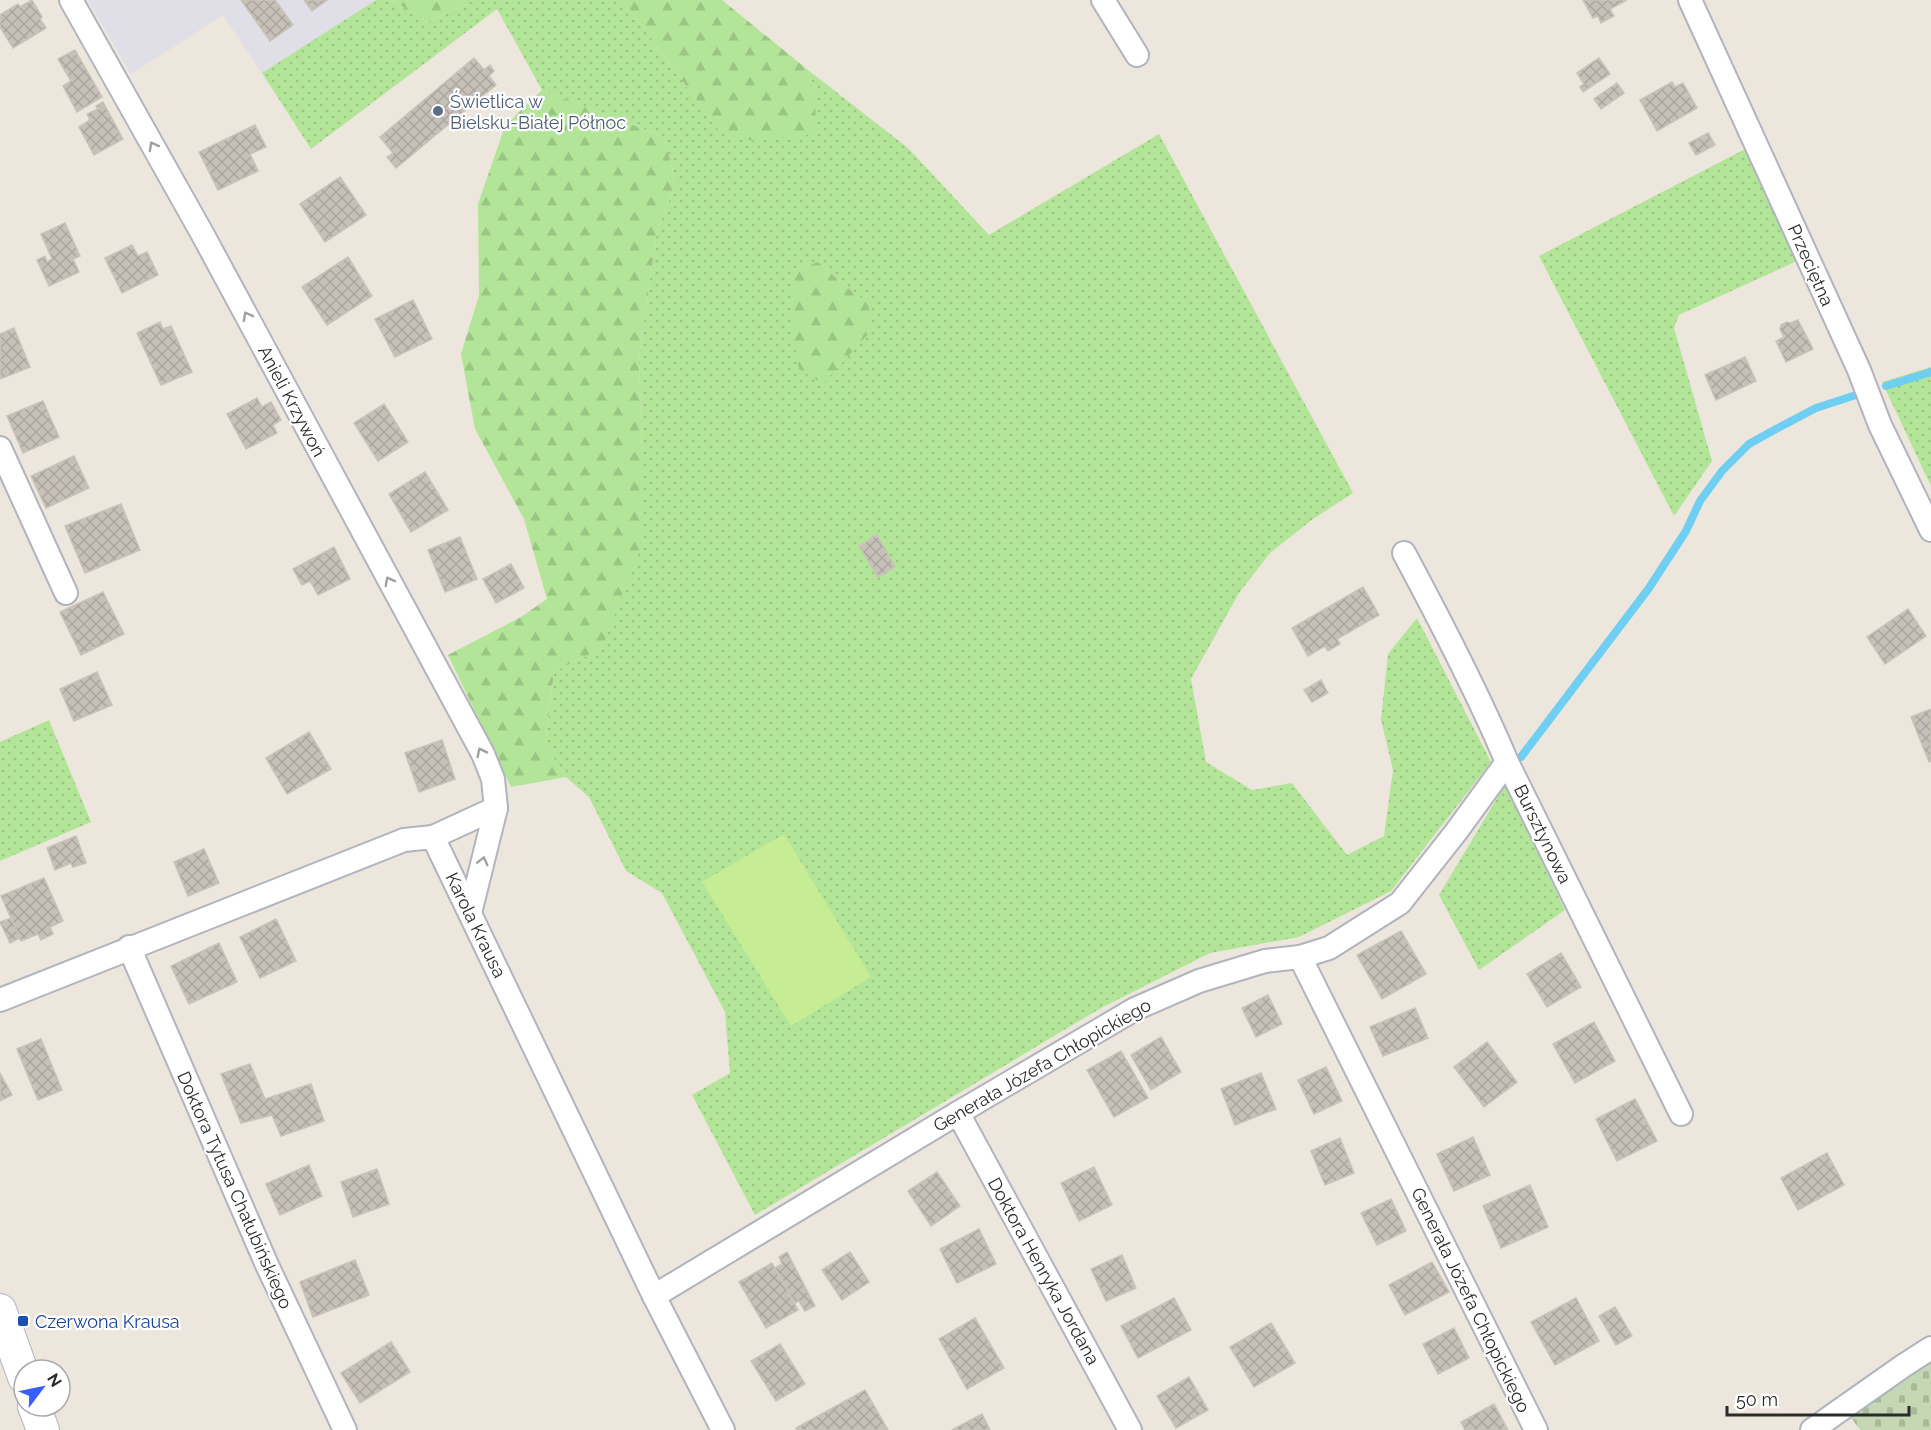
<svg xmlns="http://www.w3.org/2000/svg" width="1931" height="1430" viewBox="0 0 1931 1430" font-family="Raleway,sans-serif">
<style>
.industrial{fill:#e0dee6}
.grass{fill:url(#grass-dots);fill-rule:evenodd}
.forest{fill:url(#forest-firs)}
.cemetery{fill:url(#cemetery-stones)}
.pitch{fill:#c7ed94}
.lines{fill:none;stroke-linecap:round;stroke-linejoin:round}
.stream{stroke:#6ecff2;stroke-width:8}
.building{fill:url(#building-cross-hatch);stroke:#c9c3b7;stroke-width:1.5}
.street-casing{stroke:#b1b4bf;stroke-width:26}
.secondary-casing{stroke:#b1b4bf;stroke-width:34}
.street{stroke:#fff;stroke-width:22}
.secondary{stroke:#fff;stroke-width:32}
.oneway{stroke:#a0a0a0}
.service-dot{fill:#5c6f8a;stroke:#fff;stroke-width:2}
.transit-dot{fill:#1a4fb4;stroke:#fff;stroke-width:2}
.labels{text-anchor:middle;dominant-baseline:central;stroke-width:4.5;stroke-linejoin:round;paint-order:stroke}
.service-label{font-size:18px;fill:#4e5e75;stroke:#fff;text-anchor:start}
.street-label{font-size:18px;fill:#2b2b2b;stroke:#fff}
.transit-label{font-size:18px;fill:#164399;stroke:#fff;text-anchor:start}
</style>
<defs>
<pattern id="grass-dots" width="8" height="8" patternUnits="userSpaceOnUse" patternTransform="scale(1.5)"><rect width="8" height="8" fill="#b3e598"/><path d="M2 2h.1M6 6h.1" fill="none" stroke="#9ac583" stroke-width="1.8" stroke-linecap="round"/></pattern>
<pattern id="forest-firs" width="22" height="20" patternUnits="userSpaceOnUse" patternTransform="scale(1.5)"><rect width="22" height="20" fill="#b3e598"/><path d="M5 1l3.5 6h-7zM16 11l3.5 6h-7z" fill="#9ac583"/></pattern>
<pattern id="cemetery-stones" width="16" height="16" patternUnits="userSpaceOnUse" patternTransform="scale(1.5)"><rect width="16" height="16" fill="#c5d8b4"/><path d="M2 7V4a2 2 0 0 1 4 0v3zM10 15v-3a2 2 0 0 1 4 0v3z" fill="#a9ba9b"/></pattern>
<pattern id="building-cross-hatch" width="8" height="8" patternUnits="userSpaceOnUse" patternTransform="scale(1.5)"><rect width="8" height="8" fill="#c6c0b9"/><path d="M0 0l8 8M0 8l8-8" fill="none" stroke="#aaa59f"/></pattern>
</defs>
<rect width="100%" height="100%" fill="#ede6dd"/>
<!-- industrial -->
<path class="industrial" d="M88 0H376L262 73 223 15 131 74Z"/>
<!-- grass -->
<g class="grass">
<path d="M376 0H392L427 22 476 0H623L720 132 815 95 808 70 908 148 989 235 1159 134 1353 493 1313 519 1270 553 1239 593 1191 679 1206 762 1252 790 1292 783 1347 855 1384 836 1393 770 1381 720 1388 654 1417 618 1491 762 1391 891 1299 937 1210 953 1101 1008 755 1215 692 1095 730 1073 725 1012 662 893 626 871 589 797 566 777 545 745 554 672 602 648 642 453 639 357 657 231 676 183 664 137 542 90 497 9 311 149 262 73ZM818 262 855 294 791 271Z"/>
<path d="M1749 147 1799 260 1679 315 1674 328 1712 461 1674 516 1539 256Z"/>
<path d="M1931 367V486L1882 382Z"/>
<path d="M49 720 91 822 0 861V742Z"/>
<path d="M1505 785 1565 910 1479 970 1439 895Z"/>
</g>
<!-- forest -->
<g class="forest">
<path d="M392 0H476L427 22Z"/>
<path d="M623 0H722L808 70 815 95 816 134 754 141 720 132Z"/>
<path d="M542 90 664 137 676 183 657 231 639 357 642 453 640 549 602 648 554 672 545 744 566 777 511 787 448 655 521 617 547 599 524 519 475 429 461 354 479 295 478 204 505 126Z"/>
<path d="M818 262 855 294 869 301V333L823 384 799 369 793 334 791 271Z"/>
</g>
<!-- cemetery -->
<path class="cemetery" d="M1931 1358V1430H1860L1850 1416Z"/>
<!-- pitch -->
<path class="pitch" d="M784 834 871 977 791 1026 702 882Z"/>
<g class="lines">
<!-- stream -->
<g class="stream">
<path d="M1886 386 1931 372"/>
<path d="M1521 757 1649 588 1686 531 1700 501 1722 471 1749 444 1776 429 1816 408 1853 396"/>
</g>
</g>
<!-- building -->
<g class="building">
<path d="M32 0 42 17 40 19 46 28 13 48 0 27V15L18 4 20 7Z"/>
<path d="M241 0H275L293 25 270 41Z"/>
<path d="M304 0H327L312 11Z"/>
<path d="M1583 0H1627L1610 9 1614 16 1601 23 1598 16 1593 18Z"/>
<path d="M75 50 102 97 77 112 63 86 71 81 58 59Z"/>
<path d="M474 58 484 70 490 65 494 71 489 76 496 85 396 168 387 157 393 153 380 137Z"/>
<path d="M1599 58 1610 74 1583 92 1580 87 1584 84 1577 73Z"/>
<path d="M1672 82 1675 87 1683 83 1697 108 1657 131 1640 100Z"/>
<path d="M1617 83 1624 93 1601 109 1594 99Z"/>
<path d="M103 102 123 139 94 155 79 127 90 120 87 114 98 109 96 106Z"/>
<path d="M255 125 266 147 250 154 258 171 218 190 199 152Z"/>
<path d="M1708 133 1715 145 1696 155 1689 143Z"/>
<path d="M340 177 366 215 325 242 300 204Z"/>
<path d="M65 223 80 256 73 259 79 272 49 286 37 260 45 256 47 262 52 259 41 234Z"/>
<path d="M132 245 138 256 147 252 158 275 122 293 105 258Z"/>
<path d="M348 257 372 296 327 325 302 287Z"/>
<path d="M413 300 432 339 395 357 375 319Z"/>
<path d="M1798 320 1813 349 1786 362 1776 341 1784 337 1780 329 1781 325 1787 322 1790 323Z"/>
<path d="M160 322 163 329 171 326 192 372 161 385 137 333Z"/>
<path d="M14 328 30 367 0 379V334Z"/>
<path d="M1745 357 1756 381 1716 400 1705 375Z"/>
<path d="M257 398 262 407 271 402 281 420 273 425 277 433 246 449 227 414Z"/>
<path d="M43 401 59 437 23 453 7 416Z"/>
<path d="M384 404 408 442 378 461 354 423Z"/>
<path d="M74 456 89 488 46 508 31 476Z"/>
<path d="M425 472 448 510 411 532 389 494Z"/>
<path d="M121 504 140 550 85 573 65 526Z"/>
<path d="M877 535 895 567 878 577 859 546Z"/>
<path d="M460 537 477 579 445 592 428 550Z"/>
<path d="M334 547 350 579 318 595 310 581 302 585 293 569Z"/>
<path d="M511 564 524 588 496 603 483 579Z"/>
<path d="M1363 587 1379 615 1337 639 1340 644 1328 651 1325 646 1308 656 1292 628Z"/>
<path d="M103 592 124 634 81 655 60 612Z"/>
<path d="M1908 609 1926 636 1885 664 1867 637Z"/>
<path d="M97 672 112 705 74 721 60 689Z"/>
<path d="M1321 680 1328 693 1312 702 1304 690Z"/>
<path d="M1931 709V761L1929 762 1911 717Z"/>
<path d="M309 732 331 769 287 794 266 758Z"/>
<path d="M442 740 455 779 419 792 405 753Z"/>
<path d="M76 836 86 863 73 867 71 863 55 870 47 848Z"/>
<path d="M204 849 219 883 188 896 174 862Z"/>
<path d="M44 878 63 921 50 927 53 934 41 940 38 934 21 941 1 896Z"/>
<path d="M11 918 20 938 10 943 0 922Z"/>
<path d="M276 919 296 961 260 978 240 937Z"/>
<path d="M1401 931 1426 974 1382 999 1357 955Z"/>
<path d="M219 943 237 982 189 1004 171 966Z"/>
<path d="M1561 953 1581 987 1547 1007 1527 974Z"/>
<path d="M1268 995 1282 1024 1256 1037 1242 1008Z"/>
<path d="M1415 1008 1428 1038 1383 1056 1370 1027Z"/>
<path d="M1594 1022 1615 1061 1575 1083 1553 1044Z"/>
<path d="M1161 1037 1181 1072 1151 1090 1131 1055Z"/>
<path d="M41 1039 62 1090 38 1100 17 1049Z"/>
<path d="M1487 1042 1517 1082 1484 1107 1454 1067Z"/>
<path d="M1121 1051 1148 1098 1114 1117 1087 1070Z"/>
<path d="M250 1064 265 1099 311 1084 324 1121 281 1136 272 1115 241 1123 221 1074Z"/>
<path d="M1326 1067 1342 1101 1314 1114 1298 1080Z"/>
<path d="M0 1073 12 1095 0 1101Z"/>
<path d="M1261 1073 1276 1109 1235 1125 1221 1089Z"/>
<path d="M1635 1099 1657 1141 1617 1161 1596 1119Z"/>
<path d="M1473 1137 1490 1175 1454 1191 1437 1154Z"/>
<path d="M1340 1138 1354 1173 1325 1185 1311 1151Z"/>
<path d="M1827 1153 1844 1185 1798 1210 1781 1178Z"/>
<path d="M309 1165 322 1196 280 1215 266 1184Z"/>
<path d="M1094 1167 1112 1205 1079 1221 1061 1183Z"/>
<path d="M377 1169 389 1204 353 1217 341 1182Z"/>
<path d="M937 1172 960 1206 931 1226 908 1191Z"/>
<path d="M1530 1185 1548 1227 1501 1248 1483 1206Z"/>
<path d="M1391 1199 1406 1231 1377 1245 1361 1213Z"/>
<path d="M979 1229 996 1264 957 1283 940 1249Z"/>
<path d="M787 1252 815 1306 805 1311 799 1301 795 1303 775 1268 782 1264 779 1257Z"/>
<path d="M850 1252 869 1282 842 1300 822 1270Z"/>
<path d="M1122 1255 1136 1288 1106 1301 1091 1269Z"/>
<path d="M355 1260 369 1295 313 1317 300 1282Z"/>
<path d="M1432 1262 1449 1292 1405 1315 1389 1285Z"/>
<path d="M772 1263 798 1310 766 1328 739 1282Z"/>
<path d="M1174 1298 1191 1330 1138 1358 1121 1326Z"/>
<path d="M1576 1298 1599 1341 1555 1365 1531 1322Z"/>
<path d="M1615 1307 1632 1336 1616 1345 1599 1316Z"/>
<path d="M975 1318 1004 1368 967 1389 939 1339Z"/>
<path d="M1271 1323 1295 1363 1254 1387 1230 1347Z"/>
<path d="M1454 1328 1469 1358 1438 1374 1423 1344Z"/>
<path d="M391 1342 410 1372 360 1403 341 1373Z"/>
<path d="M780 1344 805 1384 776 1401 751 1361Z"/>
<path d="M1189 1377 1208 1410 1176 1428 1157 1396Z"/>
<path d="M865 1390 888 1430H797L796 1428Z"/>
<path d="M1494 1404 1508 1430H1465L1461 1422Z"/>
<path d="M982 1414 990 1430H952Z"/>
</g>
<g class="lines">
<defs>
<g id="street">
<path d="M71 0 203 235 483 754 493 779 496 808 470 913"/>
<path d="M1103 0 1137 55"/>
<path d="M1690 0 1859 370 1880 425 1931 530"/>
<path d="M0 448 66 593"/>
<path d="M1404 553C1441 622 1477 691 1507 762L1681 1114"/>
<path d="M433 837 496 808"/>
<path d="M129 947 267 1265 345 1430"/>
<path d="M1300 957 1329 948 1400 903 1456 832 1507 762"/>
<path d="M0 1000 404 840 433 837 654 1296 723 1430"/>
<path d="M958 1113 1130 1430"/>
<path d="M654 1296 958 1113 1135 1009 1199 981 1265 961 1300 957 1536 1430"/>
<path d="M1812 1430 1903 1366 1931 1348"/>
</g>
<g id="secondary">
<path d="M0 1310 24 1377"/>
<path d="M34 1406 43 1430"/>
</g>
</defs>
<!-- street casing -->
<use href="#street" class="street-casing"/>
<!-- secondary casing -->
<use href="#secondary" class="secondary-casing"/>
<!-- street -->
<use href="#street" class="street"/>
<!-- secondary -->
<use href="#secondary" class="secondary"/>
</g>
<!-- one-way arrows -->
<defs><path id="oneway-chevron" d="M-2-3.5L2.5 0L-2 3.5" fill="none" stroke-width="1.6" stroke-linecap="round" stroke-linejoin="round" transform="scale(1.5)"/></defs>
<g class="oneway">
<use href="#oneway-chevron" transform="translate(153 146) rotate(-119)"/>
<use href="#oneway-chevron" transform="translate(247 316) rotate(-118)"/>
<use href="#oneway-chevron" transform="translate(389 581) rotate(-118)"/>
<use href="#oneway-chevron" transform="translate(481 752) rotate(-116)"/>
<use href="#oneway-chevron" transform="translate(483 861) rotate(-76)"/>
</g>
<!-- markers -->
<circle class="service-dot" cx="438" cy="111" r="6"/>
<rect class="transit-dot" x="17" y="1315" width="12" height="12" rx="3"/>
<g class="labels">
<!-- service labels -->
<g class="service-label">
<text x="450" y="101">Świetlica w<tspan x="450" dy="21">Bielsku-Białej Północ</tspan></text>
</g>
<!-- street labels -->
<g class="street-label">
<text transform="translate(1811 265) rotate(66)">Przeciętna</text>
<text transform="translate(292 401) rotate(62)">Anieli Krzywoń</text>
<text transform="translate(1543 834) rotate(64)">Bursztynowa</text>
<text transform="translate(476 925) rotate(64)">Karola Krausa</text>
<text transform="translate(1042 1065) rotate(-30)">Generała Józefa Chłopickiego</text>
<text transform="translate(235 1190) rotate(66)">Doktora Tytusa Chałubińskiego</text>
<text transform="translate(1044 1271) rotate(61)">Doktora Henryka Jordana</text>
<text transform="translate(1471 1300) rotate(64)">Generała Józefa Chłopickiego</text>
</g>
<!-- transit labels -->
<g class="transit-label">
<text x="35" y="1321">Czerwona Krausa</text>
</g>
</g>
<!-- north arrow -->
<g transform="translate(42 1388) rotate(58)"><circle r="28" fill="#ffffff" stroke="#aaaaaa" stroke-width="1.5"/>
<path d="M0-4.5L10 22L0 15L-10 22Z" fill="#395efe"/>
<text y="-9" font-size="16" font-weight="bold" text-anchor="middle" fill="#2b2b2b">N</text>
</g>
<!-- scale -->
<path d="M1727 1406v9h182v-9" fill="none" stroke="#2b2b2b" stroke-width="3"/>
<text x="1736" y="1406" font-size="18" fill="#2b2b2b" stroke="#ffffff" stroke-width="4.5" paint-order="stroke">50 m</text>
</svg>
